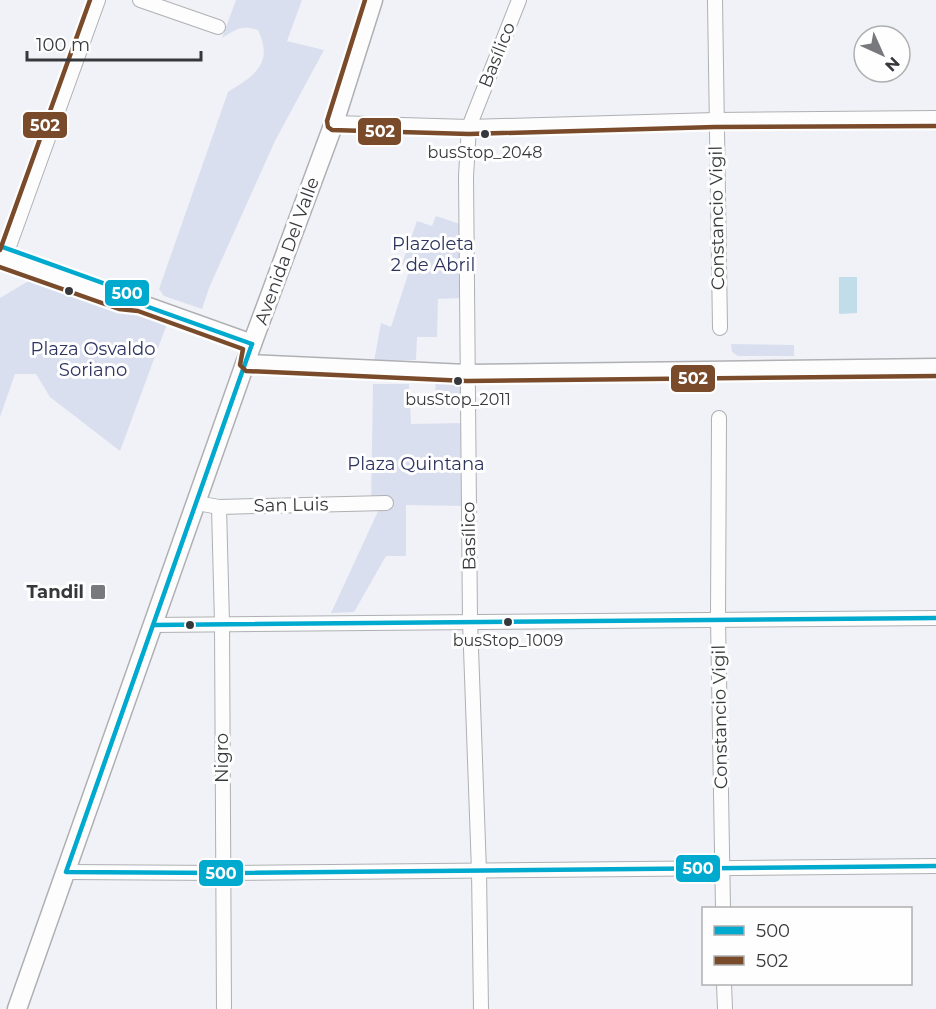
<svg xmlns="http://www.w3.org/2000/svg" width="936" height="1009" viewBox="0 0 936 1009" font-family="Montserrat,sans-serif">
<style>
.green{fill:#dadfef}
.water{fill:#c2ddea}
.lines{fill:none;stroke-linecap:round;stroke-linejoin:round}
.street-casing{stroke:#afb0b3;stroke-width:16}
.secondary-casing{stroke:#afb0b3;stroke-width:21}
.street{stroke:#fdfdfe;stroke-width:14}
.secondary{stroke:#fdfdfe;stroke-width:18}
.bus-1-casing{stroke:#fefefe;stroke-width:9}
.bus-2-casing{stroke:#fefefe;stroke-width:9}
.bus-1{stroke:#00a9ce;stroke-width:4.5}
.bus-2{stroke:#7a4b2a;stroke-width:4.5}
.bus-dot{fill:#37383b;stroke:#fefefe;stroke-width:2}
.poi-dot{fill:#78797d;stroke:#fefefe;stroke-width:2}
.labels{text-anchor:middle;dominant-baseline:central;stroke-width:6;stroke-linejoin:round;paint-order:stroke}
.bus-label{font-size:16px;fill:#37383b;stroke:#fefefe}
.street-label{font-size:18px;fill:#37383b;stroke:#fefefe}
.park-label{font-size:18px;fill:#2d345f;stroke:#fefefe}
.poi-label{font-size:18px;font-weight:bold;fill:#37383b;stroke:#fefefe;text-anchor:end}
.line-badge{stroke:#fefefe;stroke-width:2}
.badge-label{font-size:16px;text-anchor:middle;font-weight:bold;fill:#fff}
</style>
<rect width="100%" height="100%" fill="#f1f2f7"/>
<!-- green -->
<g class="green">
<path d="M236 0H302L287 41 324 50 275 141 209 288 202 309 164 296 159 289 228 92C254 76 274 64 258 30 241 25 237 29 222 38Z"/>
<path d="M436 216 460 224 461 298 438 299 437 337H417L416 360 374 361 381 323 391 327 410 268 402 264 417 221 432 226Z"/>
<path d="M32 279 167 324 120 451 50 397 36 374H15L0 417V298Z"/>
<path d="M731 344 794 345V356H738L732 352Z"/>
<path d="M435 379H460V399H436Z"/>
<path d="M373 384H409L411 424 461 423V506L406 505V556H386L354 612 331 613 380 507H371Z"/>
</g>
<!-- water -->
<path class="water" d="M839 277H857V313L839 314Z"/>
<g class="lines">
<defs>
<g id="street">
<path d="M140 0 218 27"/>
<path d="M715 0 720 328"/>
<path d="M334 123 469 127 715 120 936 118"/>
<path d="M8 249 98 0"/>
<path d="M719 418 718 619 723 908"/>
<path d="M197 503 219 507 386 503"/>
<path d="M219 507 222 623 224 1009"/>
<path d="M154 625 936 618"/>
<path d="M66 872 222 873 936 866"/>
<path d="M724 984 725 1009"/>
<path d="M481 1009 479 871 470 621 466 176 469 127 519 0"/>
</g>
<g id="secondary">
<path d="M0 259 121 302 140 304 252 344"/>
<path d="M247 364 467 374 936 368"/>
<path d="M17 1009 252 344 334 123 373 0"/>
</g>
</defs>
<!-- street casing -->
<use href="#street" class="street-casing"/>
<!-- secondary casing -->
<use href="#secondary" class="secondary-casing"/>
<!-- street -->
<use href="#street" class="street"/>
<!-- secondary -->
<use href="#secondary" class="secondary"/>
<defs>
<g id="bus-1">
<path d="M0 246 125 291 140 304 252 344"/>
<path d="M252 344 66 872 222 873 936 866"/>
<path d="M154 625 936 618"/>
</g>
<g id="bus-2">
<path d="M365 0 327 121 328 127 332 130 469 134 715 127 936 126"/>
<path d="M0 250 90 0"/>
<path d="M0 267 119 309 138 311 243 349 240 365 246 371 467 381 936 376"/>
</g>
</defs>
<!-- bus-1 casing -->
<use href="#bus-1" class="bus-1-casing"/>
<!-- bus-2 casing -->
<use href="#bus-2" class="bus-2-casing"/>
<!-- bus-1 -->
<use href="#bus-1" class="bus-1"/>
<!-- bus-2 -->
<use href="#bus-2" class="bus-2"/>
</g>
<!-- markers -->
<g class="bus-dot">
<circle cx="485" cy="134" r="5"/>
<circle cx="69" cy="291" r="5"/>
<circle cx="458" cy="381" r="5"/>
<circle cx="508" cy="622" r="5"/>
<circle cx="190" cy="625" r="5"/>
</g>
<rect class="poi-dot" x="90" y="584" width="16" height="16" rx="3"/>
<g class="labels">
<!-- bus labels -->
<g class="bus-label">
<text x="485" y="152">busStop_2048</text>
<text x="458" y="399">busStop_2011</text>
<text x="508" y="640">busStop_1009</text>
</g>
<!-- street labels -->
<g class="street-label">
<text transform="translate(497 55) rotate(-68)">Basílico</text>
<text transform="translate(717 218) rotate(-91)">Constancio Vigil</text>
<text transform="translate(287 251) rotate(-70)">Avenida Del Valle</text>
<text transform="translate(291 505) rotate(-1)">San Luis</text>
<text transform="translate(469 536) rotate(-91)">Basílico</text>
<text transform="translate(720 717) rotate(-91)">Constancio Vigil</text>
<text transform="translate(222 758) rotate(-90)">Nigro</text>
</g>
<!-- park labels -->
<g class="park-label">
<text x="433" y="244">Plazoleta<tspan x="433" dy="21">2 de Abril</tspan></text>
<text x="93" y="349">Plaza Osvaldo<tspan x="93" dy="21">Soriano</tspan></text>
<text x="416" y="464">Plaza Quintana</text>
</g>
<!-- poi labels -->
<g class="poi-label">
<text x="84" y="592">Tandil</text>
</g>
</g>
<g class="line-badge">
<rect x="22" y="111" width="46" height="28" rx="6" fill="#7a4b2a"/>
<rect x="357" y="117" width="45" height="29" rx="6" fill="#7a4b2a"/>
<rect x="104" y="279" width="46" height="28" rx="6" fill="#00a9ce"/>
<rect x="670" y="364" width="46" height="29" rx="6" fill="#7a4b2a"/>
<rect x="675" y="854" width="46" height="29" rx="6" fill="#00a9ce"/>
<rect x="198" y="859" width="46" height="28" rx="6" fill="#00a9ce"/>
</g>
<g class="badge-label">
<text x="45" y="131">502</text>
<text x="380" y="137">502</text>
<text x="127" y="299">500</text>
<text x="693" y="384">502</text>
<text x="698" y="874">500</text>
<text x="221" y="879">500</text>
</g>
<!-- legend -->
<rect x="702" y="907" width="210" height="78" fill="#fefefe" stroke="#aeafb0" stroke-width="1.5"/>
<rect x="714" y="926" width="30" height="9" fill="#00a9ce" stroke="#aeafb0" stroke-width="1.5"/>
<text x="756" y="937" font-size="18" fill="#37383b">500</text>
<rect x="714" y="956" width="30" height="9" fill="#7a4b2a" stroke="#aeafb0" stroke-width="1.5"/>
<text x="756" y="967" font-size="18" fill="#37383b">502</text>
<!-- north arrow -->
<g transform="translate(882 54) rotate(135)"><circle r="28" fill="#fefefe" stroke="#aeafb0" stroke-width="1.5"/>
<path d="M0-4.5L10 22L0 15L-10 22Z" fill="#78797d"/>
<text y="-9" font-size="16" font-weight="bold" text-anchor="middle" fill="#37383b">N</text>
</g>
<!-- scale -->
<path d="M27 51v9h174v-9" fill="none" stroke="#37383b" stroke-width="3"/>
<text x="36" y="51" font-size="18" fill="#37383b" stroke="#fefefe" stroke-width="4.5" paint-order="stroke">100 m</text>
</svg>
